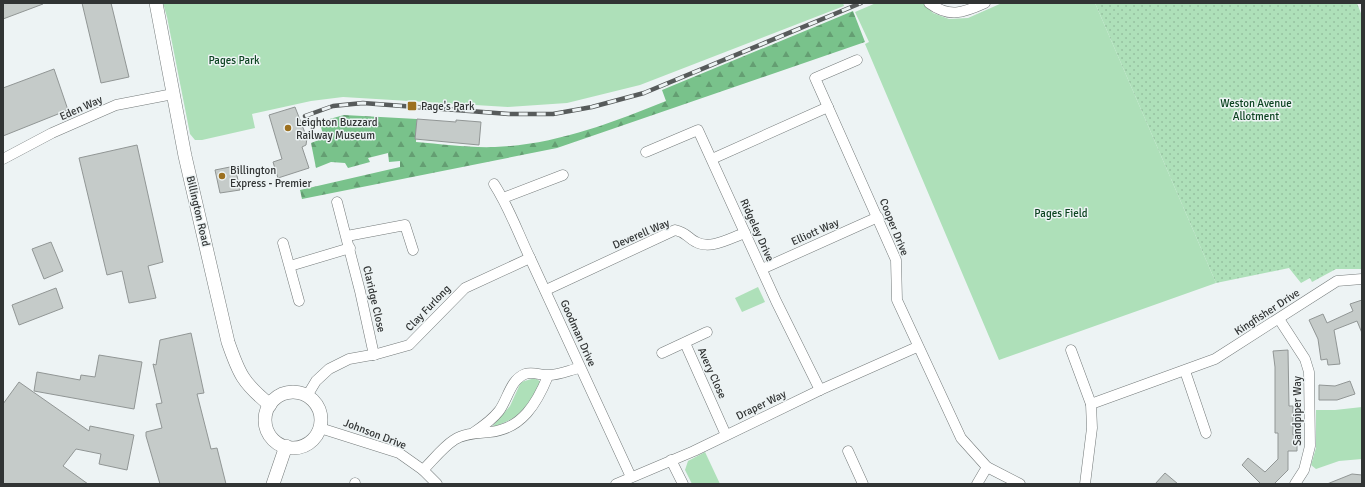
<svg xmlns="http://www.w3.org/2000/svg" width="1365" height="487" viewBox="0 0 1365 487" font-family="Signika,sans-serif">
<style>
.green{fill:#aee0b9}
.forest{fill:url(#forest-firs)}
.garden{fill:url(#garden-dots)}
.building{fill:#c5cbc9;stroke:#919695}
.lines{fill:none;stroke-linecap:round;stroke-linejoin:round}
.minor-casing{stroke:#747a7a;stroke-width:11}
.tertiary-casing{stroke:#747a7a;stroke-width:14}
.minor{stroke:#fff;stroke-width:10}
.tertiary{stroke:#fff;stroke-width:13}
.rail-casing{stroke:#575b5b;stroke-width:4.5}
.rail{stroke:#edf3f4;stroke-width:3;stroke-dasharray:9;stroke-linecap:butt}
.poi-dot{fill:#9c701f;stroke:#edf3f4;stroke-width:1.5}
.labels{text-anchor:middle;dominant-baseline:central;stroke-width:3;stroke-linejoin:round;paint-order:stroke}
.park-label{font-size:11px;fill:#0c4321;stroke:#edf3f4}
.poi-label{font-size:11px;fill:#313434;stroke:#edf3f4;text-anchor:start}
.street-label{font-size:11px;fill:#313434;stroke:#edf3f4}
</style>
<defs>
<pattern id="forest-firs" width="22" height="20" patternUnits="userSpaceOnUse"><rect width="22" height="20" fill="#79c28b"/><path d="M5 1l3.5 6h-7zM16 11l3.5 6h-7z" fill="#649e72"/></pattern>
<pattern id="garden-dots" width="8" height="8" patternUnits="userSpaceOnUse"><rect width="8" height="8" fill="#aee0b9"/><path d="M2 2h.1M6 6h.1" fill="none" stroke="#96c1a0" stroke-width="1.8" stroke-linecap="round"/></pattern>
</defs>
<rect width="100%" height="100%" fill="#edf3f4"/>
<!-- green -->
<g class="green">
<path d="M163 3H843L844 6 640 85 567 103 508 107 343 97 311 101 252 114 255 128 202 140H195L190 134 167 17Z"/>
<path d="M876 3H924L933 13 949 19 968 18 1002 3H1095L1216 283 999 360 865 44 869 42 855 12Z"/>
<path d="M758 287 765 302 742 312 735 298Z"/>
<path d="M535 378 541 382C525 409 522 417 491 428L510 406 521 382Z"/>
<path d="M1362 407V459L1339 461 1316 469 1311 465 1316 448V410H1335Z"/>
<path d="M705 452 720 484H692L685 470 688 461Z"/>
</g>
<!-- forest -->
<path class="forest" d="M853 11 865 42 557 148 302 199 300 190 400 167V161L389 162 388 153 368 158 370 162 348 168 345 163 331 162 316 168 311 143 324 138 321 127 326 120 344 115 417 119 416 142C442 144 469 148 495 147 554 145 612 123 666 101L662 90Z"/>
<!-- garden -->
<path class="garden" d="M1095 3H1357L1362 16V269H1336L1312 282 1310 278 1301 283 1289 268 1216 283Z"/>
<!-- building -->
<g class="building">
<path d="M3 3H43V4L3 19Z"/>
<path d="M82 3H111L129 77 101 83Z"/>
<path d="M54 69 68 110 3 136V88Z"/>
<path d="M295 107 307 138 306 145 302 147 309 168 278 178 273 162 282 159 269 115Z"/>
<path d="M417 119 456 122V120L481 122 479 145 415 139Z"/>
<path d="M137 145 163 262 148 266 156 298 129 303 122 271 107 275 79 158Z"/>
<path d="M235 166 240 190 220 193 215 170Z"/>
<path d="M51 242 63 271 44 279 32 249Z"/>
<path d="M56 288 63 308 19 325 12 305Z"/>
<path d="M1362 300V333L1357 321 1334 330 1340 364 1328 365 1327 359 1321 360 1318 339 1309 320 1323 314 1327 323 1353 311 1350 304Z"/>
<path d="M191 333 204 393 197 394 211 449 217 448 226 484H160L146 436V432L162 428 156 404 162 403 153 364 156 365 160 340Z"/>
<path d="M1288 350 1289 406H1293V435H1297V451H1288V470L1274 484H1261L1242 465 1248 458 1265 472 1278 459V433H1275V367L1273 351Z"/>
<path d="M99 355 142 362 134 409 34 391 37 372 80 380 81 375 95 377Z"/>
<path d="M1350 381 1355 394 1337 400H1319V385L1335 386Z"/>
<path d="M19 382 89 431 90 426 134 435 127 470 99 464 101 454 76 449 63 466 88 484H3V404Z"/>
<path d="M1165 473 1178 484H1155Z"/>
<path d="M1352 474 1362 475V484H1327Z"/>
</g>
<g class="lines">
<defs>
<g id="minor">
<path d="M929 3C949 18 963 13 985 3"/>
<path d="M857 60 815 78 896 260 897 300 961 438 987 467 1020 484"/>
<path d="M646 152 698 130 776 301 820 390"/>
<path d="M3 159 52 133 116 105 173 94"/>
<path d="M712 159 828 107"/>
<path d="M494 184C509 207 518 233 530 258 564 331 597 404 631 477"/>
<path d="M503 198 563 175"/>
<path d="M337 202 360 291 374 355"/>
<path d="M347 236 405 225 413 250"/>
<path d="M283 243 299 301"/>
<path d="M290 266 350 248"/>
<path d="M762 269 878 217"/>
<path d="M546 290 675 230C688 233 686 237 696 242 711 250 730 238 745 233"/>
<path d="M1279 319 1305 359 1309 372 1310 446 1304 470 1295 484"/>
<path d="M685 343 726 435"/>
<path d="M1071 350 1091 404 1092 428 1085 484"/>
<path d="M662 353 707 332"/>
<path d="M1185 371 1206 433"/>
<path d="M307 396 316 381 329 369 349 359 377 354 409 345 465 288 530 258"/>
<path d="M1091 404 1215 359 1337 281 1362 279"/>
<path d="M320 428 399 453 423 470 437 484"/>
<path d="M473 433C482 427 492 420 499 411 508 399 510 380 525 374 533 371 542 376 549 375 559 375 570 370 579 368"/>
<path d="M848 451 863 484"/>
<path d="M671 460 683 484"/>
<path d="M423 470C433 460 443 447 454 440 464 433 479 433 490 432 522 429 537 403 548 376"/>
<path d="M355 484V483"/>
<path d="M616 484 694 451 820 390 917 347"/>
<path d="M977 484 987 467"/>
</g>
<g id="tertiary">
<path d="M156 3 185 156 228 342C239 374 243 383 270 405"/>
<circle cx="293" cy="420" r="28"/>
<path d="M273 484 286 446"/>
</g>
</defs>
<!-- minor casing -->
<use href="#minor" class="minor-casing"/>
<!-- tertiary casing -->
<use href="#tertiary" class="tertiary-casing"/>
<!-- minor -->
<use href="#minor" class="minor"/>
<!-- tertiary -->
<use href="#tertiary" class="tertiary"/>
<defs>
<path id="rail" d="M305 116 333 106 363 103 509 114H553L592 107 644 93 861 3"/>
</defs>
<!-- rail casing -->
<use href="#rail" class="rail-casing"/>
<!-- rail -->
<use href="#rail" class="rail"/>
</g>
<!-- markers -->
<g class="poi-dot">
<rect x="407" y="101" width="10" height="10" rx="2"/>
<circle cx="288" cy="128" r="4"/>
<circle cx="222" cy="176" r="4"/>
</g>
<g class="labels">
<!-- park labels -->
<g class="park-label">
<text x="234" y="60">Pages Park</text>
<text x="1256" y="103">Weston Avenue<tspan x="1256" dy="13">Allotment</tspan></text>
<text x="1061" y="213">Pages Field</text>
</g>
<!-- poi labels -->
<g class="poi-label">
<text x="421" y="106">Page's Park</text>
<text x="296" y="122">Leighton Buzzard<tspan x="296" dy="13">Railway Museum</tspan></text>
<text x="230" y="170">Billington<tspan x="230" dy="13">Express - Premier</tspan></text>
</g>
<!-- street labels -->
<g class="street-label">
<text transform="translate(81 108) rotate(-24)">Eden Way</text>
<text transform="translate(198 211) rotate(77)">Billington Road</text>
<text transform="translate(894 227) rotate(68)">Cooper Drive</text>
<text transform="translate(757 230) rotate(66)">Ridgeley Drive</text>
<text transform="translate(815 232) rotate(-24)">Elliott Way</text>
<text transform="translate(641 234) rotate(-23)">Deverell Way</text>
<text transform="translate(374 299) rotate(77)">Claridge Close</text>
<text transform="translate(428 308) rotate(-46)">Clay Furlong</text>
<text transform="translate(1267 312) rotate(-33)">Kingfisher Drive</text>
<text transform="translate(578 333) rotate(66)">Goodman Drive</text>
<text transform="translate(712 373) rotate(66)">Avery Close</text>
<text transform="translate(761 405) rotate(-26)">Draper Way</text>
<text transform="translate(1297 411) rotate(-90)">Sandpiper Way</text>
<text transform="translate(375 434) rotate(21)">Johnson Drive</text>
</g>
</g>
<!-- border -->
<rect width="1365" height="487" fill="none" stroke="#313434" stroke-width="8"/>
</svg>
